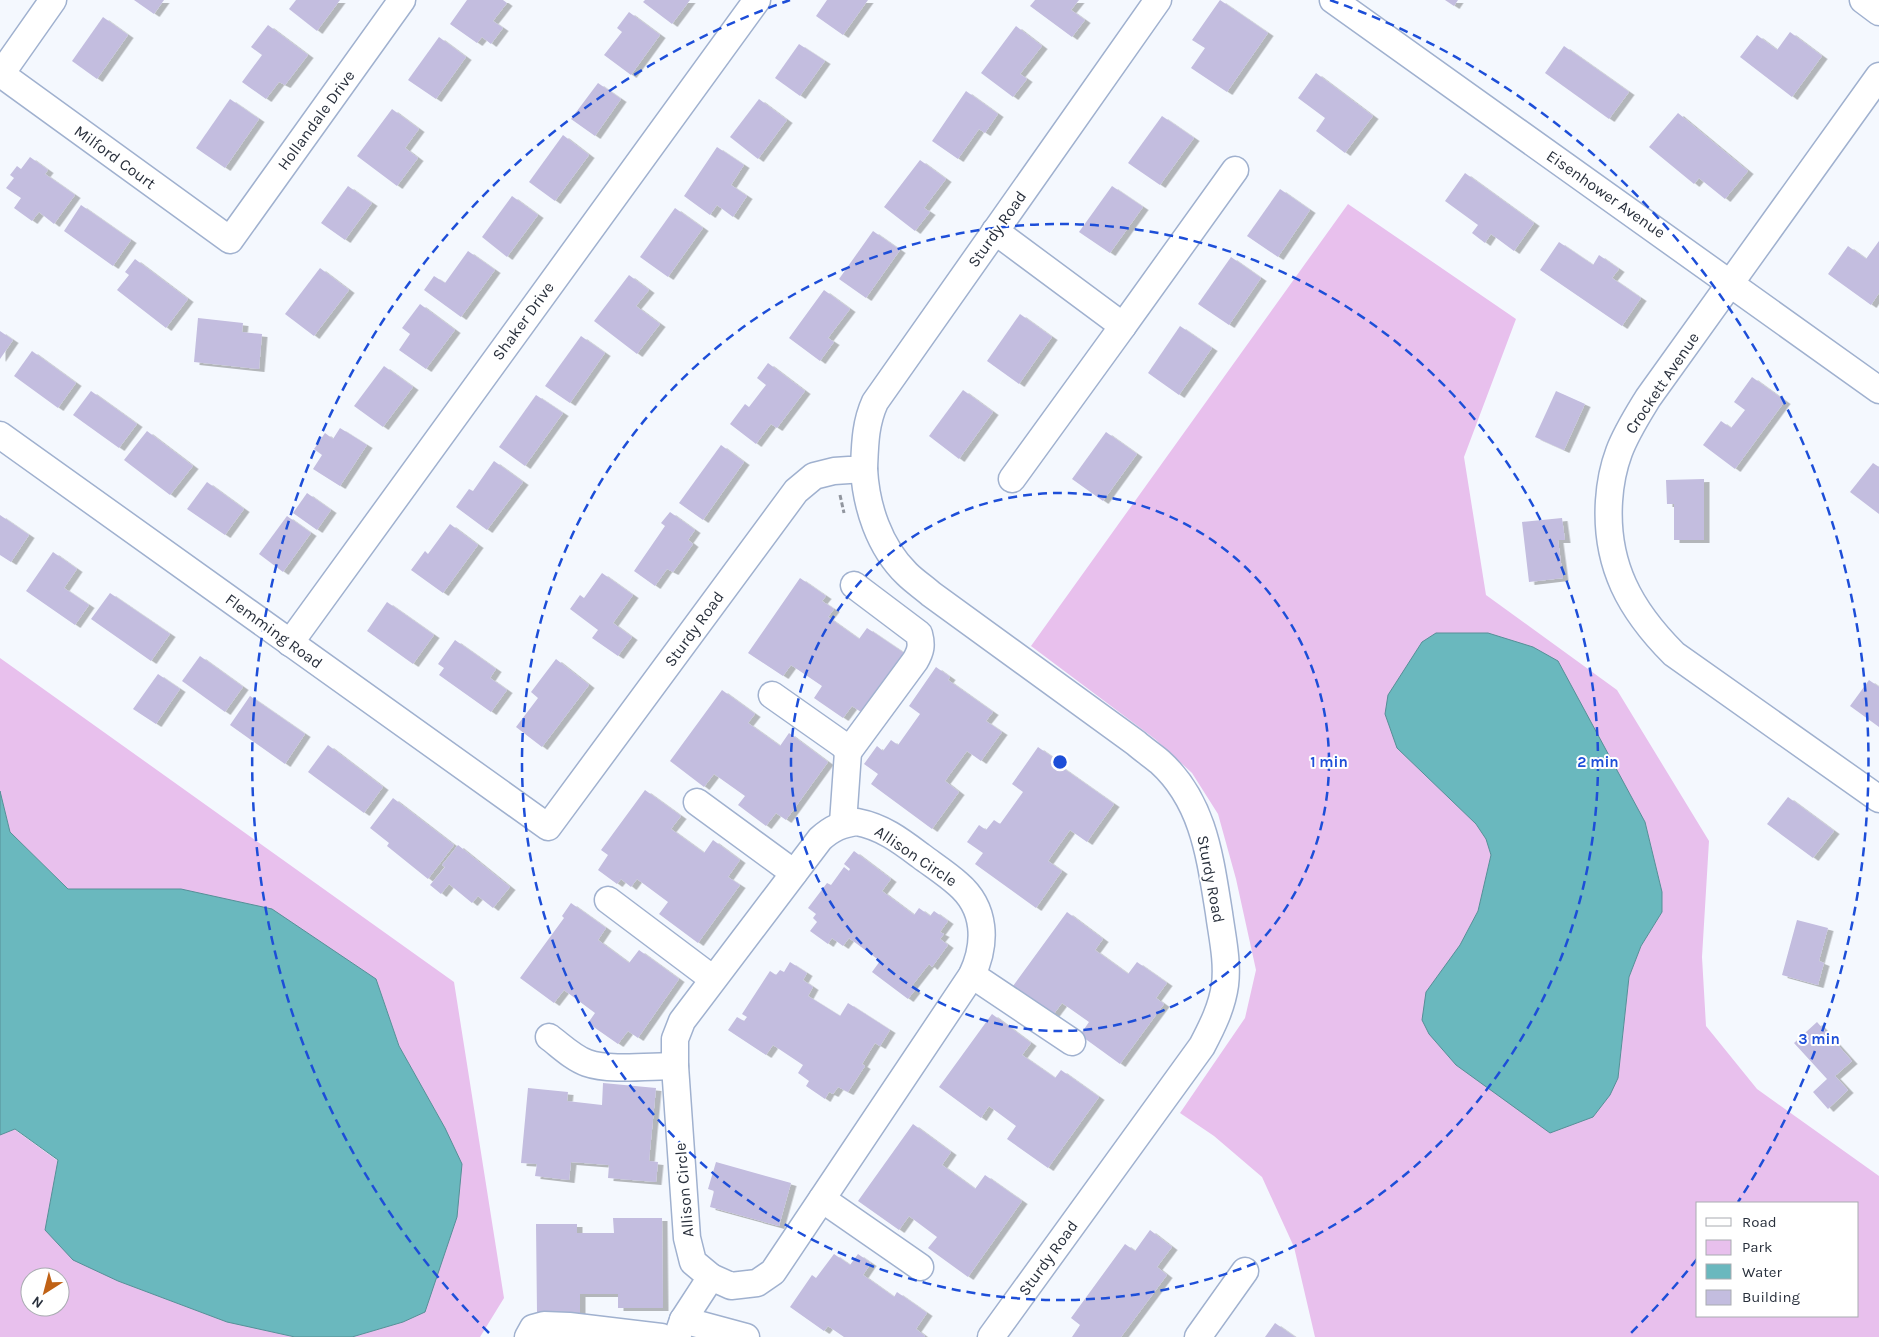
<svg xmlns="http://www.w3.org/2000/svg" width="1879" height="1337" viewBox="0 0 1879 1337" font-family="Karla,sans-serif">
<style>
.green{fill:#e8c0ed;fill-rule:evenodd}
.water{fill:#6ab8be;stroke:#568f97}
.building{fill:#c3bddf;filter:url(#shadow)}
.lines{fill:none;stroke-linecap:round;stroke-linejoin:round}
.minor-casing{stroke:#a0b1cf;stroke-width:29}
.path{stroke:#91969f;stroke-width:3;stroke-dasharray:5 2.5;stroke-linecap:butt}
.minor{stroke:#fff;stroke-width:26}
.ring{fill:none;stroke:#1d4ed8;stroke-width:2.5;stroke-dasharray:9 6}
.labels{text-anchor:middle;dominant-baseline:central;stroke-width:4;stroke-linejoin:round;paint-order:stroke}
.street-label{font-size:16px;fill:#29303c;stroke:#fff}
.centre{fill:#1d4ed8;stroke:#fff;stroke-width:2.5}
.ring-label{font-size:15px;text-anchor:middle;font-weight:bold;fill:#1d4ed8;stroke:#fff;stroke-width:4;stroke-linejoin:round;paint-order:stroke}
</style>
<defs>
<filter id="shadow"><feDropShadow dx="5.5" dy="3" stdDeviation="0" flood-color="#0004"/></filter>
</defs>
<rect width="100%" height="100%" fill="#f4f8fe"/>
<!-- green -->
<g class="green">
<path d="M1348 204 1516 319 1464 457 1486 595 1617 690 1709 841 1702 957 1706 1026 1757 1089 1879 1176V1337H1315L1294 1247 1262 1177 1214 1136 1180 1113 1245 1018 1256 970 1236 879 1218 814 1192 773 1155 739 1031 646ZM1645 822 1662 892V912L1641 946 1629 977 1618 1078 1460 945 1478 911 1491 855 1486 839 1476 824ZM1698 1203H1858V1316H1698Z"/>
<path d="M0 658 454 982 504 1298 480 1337H352L403 1322 445 1128 399 1046 376 979 181 889H68L10 832 0 791Z"/>
<path d="M14 1129 58 1161 45 1230 118 1281 227 1322 295 1337H0V1135ZM30 1277H60V1307H30Z"/>
</g>
<!-- water -->
<g class="water">
<path d="M1436 633H1488L1533 647 1558 661 1645 822 1662 892V912L1641 946 1629 977 1618 1078 1610 1095 1593 1117 1550 1133 1456 1065 1429 1034 1422 1020 1426 992 1460 945 1478 911 1491 855 1486 839 1476 824 1397 748 1385 714 1388 695 1422 642Z"/>
<path d="M0 791 10 832 68 889H181L272 909 376 979 399 1046 445 1128 462 1164 457 1217 425 1312 403 1322 352 1337H295L227 1322 118 1281 73 1260 45 1230 58 1160 15 1129 0 1135Z"/>
</g>
<!-- building -->
<g class="building">
<path d="M134 0H164L154 14Z"/>
<path d="M296 0H340L317 31 289 9Z"/>
<path d="M467 0H503L507 3 493 21 503 28 491 44 482 37 477 43 450 24Z"/>
<path d="M645 0H690L672 24 643 2Z"/>
<path d="M827 0H868L843 35 816 16Z"/>
<path d="M1035 0H1079L1071 10 1085 20 1072 37 1030 6Z"/>
<path d="M1220 0 1268 33 1227 92 1191 68 1205 48 1192 40Z"/>
<path d="M1445 0H1458L1454 6Z"/>
<path d="M629 12 660 35 631 75 604 55 622 32 617 28Z"/>
<path d="M103 17 128 35 97 79 72 61Z"/>
<path d="M268 25 308 55 285 85 279 82 266 99 242 82 262 55 251 47Z"/>
<path d="M1016 26 1042 46 1020 74 1027 79 1013 97 981 73Z"/>
<path d="M1790 32 1822 56 1792 97 1740 57 1757 35 1777 50Z"/>
<path d="M439 37 466 57 436 99 408 80Z"/>
<path d="M799 44 825 61 800 96 775 78Z"/>
<path d="M1564 46 1629 92 1609 119 1545 73Z"/>
<path d="M1316 73 1373 116 1345 153 1316 131 1325 118 1298 98Z"/>
<path d="M598 83 621 99 595 136 571 119Z"/>
<path d="M966 91 998 114 985 133 979 129 958 159 932 141Z"/>
<path d="M230 99 259 119 225 168 196 148Z"/>
<path d="M759 99 787 120 758 159 730 137Z"/>
<path d="M392 109 419 129 405 148 418 158 397 186 357 156Z"/>
<path d="M1678 113 1748 171 1725 199 1699 178 1694 184 1649 147Z"/>
<path d="M1162 116 1194 138 1160 185 1128 163Z"/>
<path d="M563 135 589 155 555 201 529 182Z"/>
<path d="M717 147 744 165 731 185 747 196 733 217 717 205 710 215 684 196Z"/>
<path d="M30 157 48 170 45 174 75 195 54 224 39 212 32 221 14 208 21 198 6 188 14 178 10 175 17 166 21 169Z"/>
<path d="M920 160 946 179 924 208 930 212 915 231 884 207Z"/>
<path d="M1465 173 1534 223 1514 251 1491 234 1485 243 1472 233 1478 225 1445 201Z"/>
<path d="M348 186 372 203 345 240 321 223Z"/>
<path d="M1112 186 1143 207 1110 253 1079 232Z"/>
<path d="M1280 189 1310 210 1278 257 1247 236Z"/>
<path d="M512 196 538 215 507 257 482 237Z"/>
<path d="M81 205 131 240 113 266 64 231Z"/>
<path d="M675 208 703 228 668 277 640 257Z"/>
<path d="M873 231 900 250 866 298 839 279Z"/>
<path d="M1879 241V293L1871 305 1828 274 1848 246 1866 259Z"/>
<path d="M1559 242 1593 265 1599 255 1619 269 1612 278 1641 298 1622 326 1540 270Z"/>
<path d="M468 251 495 270 461 317 424 290 434 276 445 283Z"/>
<path d="M1231 257 1261 278 1229 325 1198 304Z"/>
<path d="M135 259 188 299 166 328 117 290 129 275 125 272Z"/>
<path d="M320 268 349 290 314 336 285 314Z"/>
<path d="M629 275 649 290 636 306 660 324 637 354 594 321Z"/>
<path d="M824 290 850 309 828 338 834 342 820 361 789 338Z"/>
<path d="M420 304 455 330 426 369 399 350 410 334 402 328Z"/>
<path d="M1020 314 1052 337 1019 384 987 361Z"/>
<path d="M198 318 243 323 242 332 262 334 259 369 194 362Z"/>
<path d="M1180 326 1212 348 1179 395 1148 373Z"/>
<path d="M0 331 13 340 0 359Z"/>
<path d="M581 336 605 353 570 403 545 386Z"/>
<path d="M32 351 76 383 58 408 14 376Z"/>
<path d="M768 363 805 391 777 428 771 424 756 444 730 424 745 404 749 407 766 385 757 378Z"/>
<path d="M384 366 413 387 383 427 354 406Z"/>
<path d="M1752 377 1785 401 1735 469 1703 445 1721 421 1731 428 1745 410 1734 402Z"/>
<path d="M963 390 993 412 959 459 929 436Z"/>
<path d="M91 391 137 424 119 448 73 415Z"/>
<path d="M1556 391 1585 404 1564 450 1535 437Z"/>
<path d="M536 395 563 413 525 466 499 447Z"/>
<path d="M340 428 367 445 340 486 313 469 322 455 314 449 325 433 333 439Z"/>
<path d="M147 431 193 466 170 495 124 460Z"/>
<path d="M1106 432 1137 454 1103 501 1072 479Z"/>
<path d="M721 445 744 462 703 520 679 503Z"/>
<path d="M494 461 523 482 487 530 456 507 469 489 473 491Z"/>
<path d="M1873 463 1879 467V514L1850 492Z"/>
<path d="M1704 479V540H1674V504H1667L1666 480Z"/>
<path d="M207 482 244 509 225 535 187 509Z"/>
<path d="M307 493 331 510 317 530 293 513Z"/>
<path d="M670 512 695 530 688 540 693 544 673 572 667 569 655 586 634 571 665 526 661 523Z"/>
<path d="M0 515 29 535 11 562 0 555Z"/>
<path d="M287 516 311 533 283 572 259 554Z"/>
<path d="M1562 518 1565 540H1558L1563 578 1529 582 1522 522Z"/>
<path d="M450 524 478 545 443 593 411 570 425 551 428 554Z"/>
<path d="M53 552 77 569 64 588 89 605 75 625 26 591Z"/>
<path d="M602 573 633 595 613 623 632 637 618 656 592 638 598 630 570 609 580 595 584 598Z"/>
<path d="M800 578 826 596 822 601 834 609 828 617 859 639 867 628 907 655 864 714 852 706 843 718 814 698 822 686 791 665 783 676 748 653Z"/>
<path d="M110 593 170 634 151 661 91 619Z"/>
<path d="M387 602 434 635 413 664 367 631Z"/>
<path d="M455 640 496 669 490 678 507 690 491 712 439 675 444 668 438 664Z"/>
<path d="M200 656 243 687 225 712 182 681Z"/>
<path d="M556 659 589 685 542 747 516 727 538 698 531 692Z"/>
<path d="M936 667 950 677 948 680 993 712 986 721 1002 732 981 761 967 751 945 781 959 792 932 829 871 784 878 774 864 764 877 746 883 751 891 740 898 745 920 714 909 706Z"/>
<path d="M158 674 180 689 156 724 133 709Z"/>
<path d="M1869 680 1879 687V727L1850 706Z"/>
<path d="M722 690 755 714 748 723 780 746 789 733 828 762 786 820 776 813 766 826 738 805 745 796 714 774 704 787 670 761Z"/>
<path d="M250 696 305 734 285 764 230 725Z"/>
<path d="M328 745 383 787 364 813 308 772Z"/>
<path d="M1038 747 1055 759 1053 761 1114 804 1087 842 1070 830 1048 861 1062 871 1036 908 975 864 983 853 967 842 979 825 986 830 994 820 1000 824 1023 792 1012 784Z"/>
<path d="M645 790 681 816 671 829 704 853 713 840 740 860 728 877 740 885 698 943 659 914 668 902 637 879 631 887 621 879 617 884 598 870 608 855 601 850Z"/>
<path d="M1788 797 1834 831 1813 858 1767 824Z"/>
<path d="M393 798 454 845 428 879 387 846 389 843 370 828Z"/>
<path d="M458 845 510 887 493 908 478 896 472 903 449 884 441 894 430 885 445 867 442 865Z"/>
<path d="M854 851 891 879 882 891 914 915 919 908 930 916 934 911 948 921 940 932 944 934 940 939 948 945 932 967 929 964 911 987 915 990 908 999 872 972 880 961 849 938 843 946 832 938 828 944 810 931 817 922 813 918 816 914 808 908 827 883 831 885 844 867 849 871 850 869 844 864Z"/>
<path d="M571 903 606 928 598 940 629 963 639 950 679 979 638 1038 628 1031 618 1044 588 1023 595 1013 564 990 554 1003 520 978 564 918 562 916Z"/>
<path d="M1067 912 1103 939 1095 950 1128 974 1137 962 1167 983 1156 998 1164 1004 1120 1064 1080 1035 1089 1022 1062 1003 1053 1015 1013 986Z"/>
<path d="M1797 920 1828 928 1819 961 1824 963 1818 985 1782 975Z"/>
<path d="M790 962 807 973 803 980 813 987 808 996 840 1016 848 1003 890 1030 880 1046 875 1043 862 1064 865 1066 848 1092 838 1087 833 1094 829 1092 825 1099 806 1086 809 1081 798 1073 803 1065 773 1045 766 1055 728 1030 737 1017 744 1021 747 1017 742 1014 770 971 776 975 780 970 784 972Z"/>
<path d="M992 1014 1031 1043 1022 1055 1055 1078 1061 1070 1099 1097 1048 1168 1007 1139 1016 1126 989 1106 981 1118 939 1087Z"/>
<path d="M1817 1022 1852 1061 1835 1076 1848 1090 1828 1109 1813 1092 1827 1079 1794 1043Z"/>
<path d="M603 1083 656 1088 649 1161 658 1162 656 1182 608 1178 609 1165 571 1162 569 1180 535 1176 537 1164 521 1163 528 1088 568 1092 567 1101 602 1105Z"/>
<path d="M913 1124 951 1152 942 1165 975 1189 985 1175 1022 1201 968 1277 928 1248 937 1237 909 1216 899 1230 858 1201Z"/>
<path d="M716 1162 791 1183 779 1226 710 1207 714 1191 708 1189Z"/>
<path d="M613 1218H662L663 1308H618V1294H580V1313H537L536 1224H577V1233H614Z"/>
<path d="M1150 1230 1172 1247 1157 1267 1167 1275 1121 1337H1072L1080 1325 1071 1318 1125 1244 1135 1251Z"/>
<path d="M834 1254 850 1265 858 1254 871 1263 863 1275 894 1297 897 1292 927 1313 916 1329 925 1336V1337H844L828 1326 824 1331 790 1307 812 1275 816 1278Z"/>
<path d="M1275 1323 1295 1337H1265Z"/>
</g>
<g class="lines">
<defs>
<g id="minor">
<path d="M53 0 1 74 230 240 402 0"/>
<path d="M1333 0 1879 390"/>
<path d="M1863 0 1879 12"/>
<path d="M1879 76 1648 398C1637 416 1626 433 1619 452 1613 468 1610 485 1609 501 1605 565 1630 610 1674 654L1879 799"/>
<path d="M995 231 1123 326 1235 170"/>
<path d="M0 435 548 827 796 491 814 476 834 471 864 469C865 445 865 424 875 402L1158 0"/>
<path d="M864 469C866 506 879 547 907 574 914 581 923 587 931 594L1136 743C1144 750 1153 756 1160 762 1204 802 1210 858 1219 913 1222 936 1228 961 1225 985 1222 1007 1212 1027 1202 1046L991 1337"/>
<path d="M1012 479 1123 326"/>
<path d="M290 643 757 0"/>
<path d="M772 695 843 745 848 752 843 823"/>
<path d="M848 752 915 661C921 651 922 645 919 634L854 585"/>
<path d="M697 802 794 873"/>
<path d="M857 822C883 827 901 841 921 856 933 865 947 874 958 884 986 908 987 943 972 975L773 1272 757 1283 731 1286 711 1277 693 1262 687 1238 675 1066V1039L682 1021 820 839C832 828 842 824 857 822Z"/>
<path d="M608 900 713 979"/>
<path d="M972 975 1072 1042"/>
<path d="M549 1037C561 1046 573 1058 587 1063 609 1071 650 1066 675 1066"/>
<path d="M822 1199 920 1267"/>
<path d="M683 1320 746 1337"/>
<path d="M528 1337 533 1328 544 1325 569 1326 661 1337"/>
<path d="M677 1337 683 1320 711 1277"/>
<path d="M1198 1337 1245 1271"/>
</g>
</defs>
<!-- minor casing -->
<use href="#minor" class="minor-casing"/>
<!-- path -->
<path class="path" d="M840 495 844 513"/>
<!-- minor -->
<use href="#minor" class="minor"/>
</g>
<!-- distance rings -->
<g class="ring">
<circle cx="1060" cy="762" r="269"/>
<circle cx="1060" cy="762" r="538"/>
<path d="M1697 1259A808 808 0 0 1 1631 1333M489 1333A808 808 0 0 1 790 0M1330 0A808 808 0 0 1 1738 1202"/>
</g>
<g class="labels">
<!-- street labels -->
<g class="street-label">
<text transform="translate(316 120) rotate(-54)">Hollandale Drive</text>
<text transform="translate(115 157) rotate(36)">Milford Court</text>
<text transform="translate(1606 194) rotate(35)">Eisenhower Avenue</text>
<text transform="translate(997 229) rotate(-55)">Sturdy Road</text>
<text transform="translate(523 321) rotate(-54)">Shaker Drive</text>
<text transform="translate(1662 383) rotate(-56)">Crockett Avenue</text>
<text transform="translate(694 629) rotate(-54)">Sturdy Road</text>
<text transform="translate(274 631) rotate(36)">Flemming Road</text>
<text transform="translate(916 856) rotate(34)">Allison Circle</text>
<text transform="translate(1211 879) rotate(79)">Sturdy Road</text>
<text transform="translate(684 1190) rotate(-95)">Allison Circle</text>
<text transform="translate(1048 1258) rotate(-54)">Sturdy Road</text>
</g>
</g>
<circle cx="1060" cy="762" r="8" class="centre"/>
<g class="ring-label">
<text x="1329" y="767">1 min</text>
<text x="1598" y="767">2 min</text>
<text x="1819" y="1044">3 min</text>
</g>
<!-- legend -->
<rect x="1696" y="1202" width="162" height="115" fill="#ffffff" stroke="#a9acb1"/>
<rect x="1706" y="1218" width="25" height="8" fill="#ffffff" stroke="#a9acb1"/>
<text x="1742" y="1227" font-size="15" fill="#29303c">Road</text>
<rect x="1706" y="1240" width="25" height="15" fill="#e8c0ed" stroke="#a9acb1"/>
<text x="1742" y="1252" font-size="15" fill="#29303c">Park</text>
<rect x="1706" y="1264" width="25" height="15" fill="#6ab8be" stroke="#a9acb1"/>
<text x="1742" y="1277" font-size="15" fill="#29303c">Water</text>
<rect x="1706" y="1290" width="25" height="15" fill="#c3bddf" stroke="#a9acb1"/>
<text x="1742" y="1302" font-size="15" fill="#29303c">Building</text>
<!-- north arrow -->
<g transform="translate(45 1292) rotate(216)"><circle r="24" fill="#ffffff" stroke="#a9acb1"/>
<path d="M0-4L9 19L0 12L-9 19Z" fill="#c06216"/>
<text y="-8" font-size="14" font-weight="bold" text-anchor="middle" fill="#29303c">N</text>
</g>
</svg>
